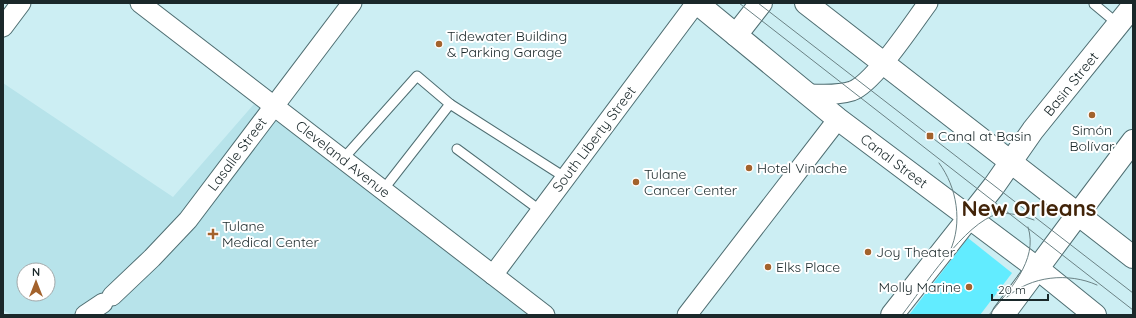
<svg xmlns="http://www.w3.org/2000/svg" width="1136" height="318" viewBox="0 0 1136 318" font-family="Quicksand,sans-serif">
<style>
.built{fill:#b7e3ea;fill-rule:evenodd}
.green{fill:#62ecff}
.lines{fill:none;stroke-linecap:round;stroke-linejoin:round}
.service-casing{stroke:#4f6e72;stroke-width:11}
.minor-casing{stroke:#4f6e72;stroke-width:21}
.tertiary-casing{stroke:#4f6e72;stroke-width:24}
.secondary-casing{stroke:#4f6e72;stroke-width:24}
.primary-casing{stroke:#4f6e72;stroke-width:24}
.service{stroke:#fff;stroke-width:9}
.minor{stroke:#fff;stroke-width:19}
.tertiary{stroke:#fff;stroke-width:22}
.secondary{stroke:#fff;stroke-width:22}
.primary{stroke:#fff;stroke-width:22}
.tram{stroke:#6b8285;stroke-width:1}
.poi-dot{fill:#a3622c;stroke:#fff;stroke-width:1.5}
.labels{text-anchor:middle;dominant-baseline:central;stroke-width:4;stroke-linejoin:round;paint-order:stroke}
.poi-label{font-size:14px;fill:#1a282a;stroke:#fff;text-anchor:start}
.street-label{font-size:14px;fill:#1a282a;stroke:#fff}
.town-label{font-size:22px;font-weight:bold;fill:#422409;stroke:#fff}
</style>
<rect width="100%" height="100%" fill="#cceef3"/>
<!-- built -->
<path class="built" d="M3 83 173 197 254 104 528 315H12L3 310ZM24 270H48V294H24Z"/>
<!-- green -->
<path class="green" d="M968 238 1012 273 980 315H909Z"/>
<g class="lines">
<defs>
<g id="service">
<path d="M1094 4 1118 24"/>
<path d="M450 104 566 178"/>
<path d="M457 149 541 211"/>
<path d="M343 159 417 76 450 104 383 190"/>
</g>
<g id="minor">
<path d="M140 3 545 315"/>
<path d="M3 27 21 3"/>
<path d="M807 94C822 94 837 96 852 91 874 83 913 23 928 3"/>
<path d="M493 275 696 3"/>
<path d="M112 296 152 258 188 220 352 3"/>
<path d="M85 315 103 303"/>
<path d="M687 315 838 119"/>
</g>
<g id="tertiary">
<path d="M1010 163 1033 130 1133 6"/>
<path d="M1078 214 1133 141"/>
</g>
<g id="secondary">
<path d="M892 315 994 186 1010 163"/>
<path d="M1003 315 1078 214"/>
</g>
<g id="primary">
<path d="M697 3 838 119 1038 269 1095 315"/>
<path d="M806 3 1133 257"/>
<path d="M736 35 761 3"/>
</g>
</defs>
<!-- service casing -->
<use href="#service" class="service-casing"/>
<!-- minor casing -->
<use href="#minor" class="minor-casing"/>
<!-- tertiary casing -->
<use href="#tertiary" class="tertiary-casing"/>
<!-- secondary casing -->
<use href="#secondary" class="secondary-casing"/>
<!-- primary casing -->
<use href="#primary" class="primary-casing"/>
<!-- service -->
<use href="#service" class="service"/>
<!-- minor -->
<use href="#minor" class="minor"/>
<!-- tertiary -->
<use href="#tertiary" class="tertiary"/>
<!-- secondary -->
<use href="#secondary" class="secondary"/>
<!-- primary -->
<use href="#primary" class="primary"/>
<!-- tram -->
<g class="tram">
<path d="M739 3 1133 310"/>
<path d="M758 3 1133 293"/>
<path d="M939 163C957 187 963 223 950 251"/>
<path d="M1007 297C1031 276 1068 272 1097 285"/>
<path d="M902 315C923 288 965 222 998 214 1010 212 1023 216 1034 220"/>
<path d="M989 315C1008 291 1039 261 1028 227"/>
</g>
</g>
<!-- markers -->
<g class="poi-dot">
<circle cx="439" cy="44" r="4"/>
<circle cx="1092" cy="115" r="4"/>
<rect x="926" y="132" width="8" height="8" rx="2"/>
<circle cx="749" cy="168" r="4"/>
<circle cx="636" cy="182" r="4"/>
<path d="M211 228h4v4h4v4h-4v4h-4v-4h-4v-4h4z"/>
<circle cx="868" cy="252" r="4"/>
<circle cx="768" cy="267" r="4"/>
<circle cx="969" cy="287" r="4"/>
</g>
<g class="labels">
<!-- poi labels -->
<g class="poi-label">
<text x="447" y="36">Tidewater Building<tspan x="447" dy="16">&amp; Parking Garage</tspan></text>
<text x="1092" y="130" text-anchor="middle">Simón<tspan x="1092" dy="16">Bolívar</tspan></text>
<text x="938" y="136">Canal at Basin</text>
<text x="757" y="168">Hotel Vinache</text>
<text x="644" y="174">Tulane<tspan x="644" dy="16">Cancer Center</tspan></text>
<text x="222" y="226">Tulane<tspan x="222" dy="16">Medical Center</tspan></text>
<text x="876" y="252">Joy Theater</text>
<text x="776" y="267">Elks Place</text>
<text x="961" y="287" text-anchor="end">Molly Marine</text>
</g>
<!-- street labels -->
<g class="street-label">
<text transform="translate(1071 84) rotate(-51)">Basin Street</text>
<text transform="translate(594 139) rotate(-53)">South Liberty Street</text>
<text transform="translate(237 154) rotate(-53)">Lasalle Street</text>
<text transform="translate(343 159) rotate(38)">Cleveland Avenue</text>
<text transform="translate(894 161) rotate(37)">Canal Street</text>
</g>
<!-- town labels -->
<g class="town-label">
<text x="1029" y="208">New Orleans</text>
</g>
</g>
<!-- border -->
<rect width="1136" height="318" fill="none" stroke="#1a282a" stroke-width="8"/>
<!-- north arrow -->
<g transform="translate(36 282)"><circle r="19" fill="#ffffff" stroke="#a3a9aa"/>
<path d="M0-3L7 15L0 10L-7 15Z" fill="#a3622c"/>
<text y="-6" font-size="11" font-weight="bold" text-anchor="middle" fill="#1a282a">N</text>
</g>
<!-- scale -->
<path d="M992 294v6h56v-6" fill="none" stroke="#1a282a" stroke-width="2"/>
<text x="998" y="294" font-size="12" fill="#1a282a" stroke="#ffffff" stroke-width="3" paint-order="stroke">20 m</text>
</svg>
